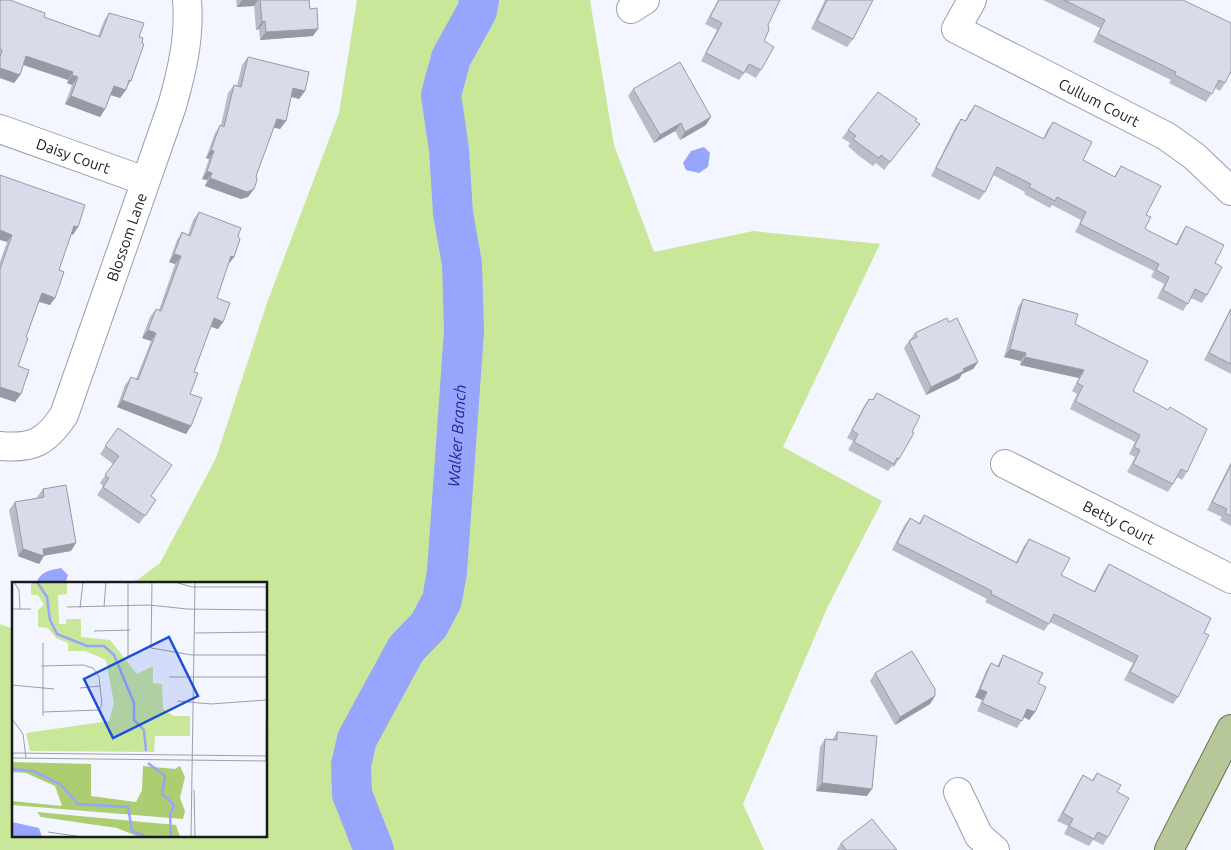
<svg xmlns="http://www.w3.org/2000/svg" width="1231" height="850" viewBox="0 0 1231 850" font-family="Ubuntu,sans-serif">
<style>
.green{fill:#c9e799}
.water{fill:#97a5fd}
.lines{fill:none;stroke-linecap:round;stroke-linejoin:round}
.river{stroke:#97a5fd;stroke-width:40}
.minor-casing{stroke:#9b9ead;stroke-width:30}
.major-casing{stroke:#607243;stroke-width:30}
.minor{stroke:#fff;stroke-width:28}
.major{stroke:#b7c79a;stroke-width:28}
.wall{fill:#babcc9}
.shaded-wall{fill:#9799a4}
.building{fill:#d8dbea;stroke:#9799a4}
.labels{text-anchor:middle;dominant-baseline:central;stroke-width:4;stroke-linejoin:round;paint-order:stroke}
.street-label{font-size:15px;fill:#191a1f;stroke:#fff}
.water-label{font-size:16px;font-style:italic;fill:#292587;stroke:#fff}
.inset-river{fill:none;stroke:#97a5fd;stroke-width:2.5}
.inset-road{fill:none;stroke:#9c9ea5;stroke-width:1}
.view{fill:#1d4ed8;fill-opacity:0.15;stroke:#1d4ed8;stroke-width:2.5}
.inset-edge{fill:none;stroke:#191a1f;stroke-width:2.5}
</style>
<rect width="100%" height="100%" fill="#f4f6ff"/>
<!-- green -->
<path class="green" d="M357 0H590L614 145 654 252 753 231 880 244 783 447 882 501 828 606 743 804 764 850H0V624L14 629V836H266V584H132L160 563 216 458 267 303 339 113Z"/>
<!-- water -->
<g class="water">
<path d="M704 147 710 153 708 167 699 173 686 170 683 163 691 151Z"/>
<path d="M61 568 68 575 66 581 63 584H39L37 581C42 571 51 570 61 568Z"/>
</g>
<g class="lines">
<!-- river -->
<path class="river" id="s1" d="M374 850 352 794 351 765 357 739 406 649 429 625 442 600 447 572 464 331 462 264 453 213 449 150 441 95 451 58 477 11 479 0"/>
<defs>
<g id="minor">
<path id="s2" d="M972 0 956 29 1166 136 1194 156 1231 191"/>
<path d="M631 9 645 0"/>
<path id="s3" d="M0 129 145 181"/>
<path id="s4" d="M0 446C33 449 46 442 64 415L172 106C182 71 190 37 187 0"/>
<path id="s5" d="M1005 464 1231 579"/>
<path d="M958 792 979 836 995 850"/>
</g>
<path id="major" d="M1169 850 1231 729"/>
</defs>
<!-- minor casing -->
<use href="#minor" class="minor-casing"/>
<!-- major casing -->
<use href="#major" class="major-casing"/>
<!-- minor -->
<use href="#minor" class="minor"/>
<!-- major -->
<use href="#major" class="major"/>
</g>
<!-- wall -->
<g class="wall">
<path d="M0 0 44 17 98 36 104 21 109 13 139 37 142 43 131 81 120 98 111 95 105 109 100 117 65 104 72 85 67 83 68 80 23 65 20 75 14 83 0 78Z"/>
<path d="M236 0H309L313 36 260 40 259 29 256 30 254 6 237 7Z"/>
<path d="M718 0H780L768 25 764 41 761 70 756 78 745 72 739 80 701 61 717 30 705 24Z"/>
<path d="M825 0H873L853 39 847 47 811 29Z"/>
<path d="M1043 0H1183L1225 83 1220 91 1215 88 1206 102 1169 83 1171 80 1093 42 1100 28Z"/>
<path d="M248 57 305 91 299 99 291 97 286 121 280 129 274 127 256 176 254 189 248 197 241 199 205 186 207 180 202 179 209 159 206 158 215 133 221 125 228 93 234 85 237 86 242 65Z"/>
<path d="M633 89 706 125 680 140 675 131 654 143 628 96Z"/>
<path d="M975 105 1043 139 1047 130 1053 122 1083 160 1114 177 1121 166 1146 215 1145 228 1147 230 1176 244 1181 234 1186 226 1215 263 1207 295 1202 303 1191 298 1183 311 1157 298 1164 284 1151 277 1154 271 1075 232 1081 220 1052 205 1050 208 1024 194 1025 192 993 175 985 192 979 200 931 176 956 126 961 119 965 121 969 113Z"/>
<path d="M915 121 914 132 884 170 876 163 873 166 859 156 848 146 850 143 842 138 848 130Z"/>
<path d="M0 175 73 235 71 234 59 270 50 305 39 302 26 337 18 366 21 394 15 402 0 397V262L7 242Z"/>
<path d="M199 212 238 236 217 298 223 322 218 329 210 326 194 372 190 394 191 426 186 434 117 407 125 385 131 377 136 379 151 341 142 338 150 317 156 309 159 310 175 264 169 262 177 240 182 232 188 235 193 220Z"/>
<path d="M1023 299 1075 324 1133 391 1187 472 1182 480 1177 477 1173 484 1168 492 1127 472 1135 457 1129 454 1135 442 1070 409 1077 394 1072 391 1079 378 1020 365 1021 361 1004 357 1018 307Z"/>
<path d="M1231 308V374L1204 360Z"/>
<path d="M949 322 978 362 973 369 962 374 959 379 926 395 904 348 915 333Z"/>
<path d="M877 393 912 432 899 459 894 467 892 466 888 471 848 450 853 441 847 438 864 406 869 399 872 400Z"/>
<path d="M118 428 151 496 156 500 139 524 97 495 103 486 100 483 113 464 100 454Z"/>
<path d="M1231 462V526L1220 520 1222 517 1207 510Z"/>
<path d="M43 489 71 551 44 555 39 564 18 556 9 510 15 502 38 498 37 497Z"/>
<path d="M924 515 1016 562 1024 546 1029 539 1061 575 1094 591 1104 571 1109 564 1204 633 1178 697 1173 704 1124 680 1133 663 1050 622 1044 631 985 602 987 599 892 550 904 526 910 518 919 523Z"/>
<path d="M1003 655 1038 683 1035 712 1029 720 1024 717 1017 728 977 711 982 700 975 697 986 671 991 663 997 666Z"/>
<path d="M875 673 935 696 930 704 895 725 870 681Z"/>
<path d="M837 732 867 796 816 791 820 747 825 739 832 740Z"/>
<path d="M1097 773 1117 792 1108 837 1103 845 1093 840 1089 846 1064 834 1068 826 1057 821 1078 783 1083 775 1092 780Z"/>
<path d="M841 843 897 850H837Z"/>
</g>
<!-- shaded-wall -->
<g class="shaded-wall">
<path d="M242 0H258L254 6 237 7Z"/>
<path d="M265 21 259 29 256 30 262 22Z"/>
<path d="M318 29 313 36 260 40 266 32Z"/>
<path d="M26 56 73 72 68 80 21 64Z"/>
<path d="M0 68 20 75 14 83 0 78Z"/>
<path d="M72 75 78 77 72 85 67 83Z"/>
<path d="M114 86 126 90 120 98 108 94Z"/>
<path d="M293 88 305 91 299 99 288 96Z"/>
<path d="M71 96 105 109 100 117 65 104Z"/>
<path d="M711 117 706 125 680 140 685 132Z"/>
<path d="M277 119 286 121 280 129 271 127Z"/>
<path d="M681 123 675 131 654 143 660 135Z"/>
<path d="M211 150 214 151 209 159 206 158Z"/>
<path d="M207 171 212 173 207 180 202 179Z"/>
<path d="M210 178 254 189 248 197 241 199 205 186Z"/>
<path d="M74 226 78 227 73 235 69 233Z"/>
<path d="M0 230 12 235 7 242 0 240Z"/>
<path d="M174 254 181 256 175 264 169 262Z"/>
<path d="M231 256 234 257 229 264Z"/>
<path d="M42 293 55 298 50 305 37 301Z"/>
<path d="M214 318 223 322 218 329 208 326Z"/>
<path d="M148 330 156 333 151 341 142 338Z"/>
<path d="M1010 349 1026 353 1021 361 1004 357Z"/>
<path d="M1025 357 1084 370 1079 378 1020 365Z"/>
<path d="M978 362 973 369 962 374 959 379 926 395 931 387 963 369Z"/>
<path d="M0 387 21 394 15 402 0 397Z"/>
<path d="M122 400 191 426 186 434 117 407Z"/>
<path d="M76 543 71 551 43 556H44L39 564 18 556 23 549H43Z"/>
<path d="M980 689 987 692 982 700 975 697Z"/>
<path d="M935 696 930 704 895 725 900 717Z"/>
<path d="M1027 709 1035 712 1029 720 1022 716Z"/>
<path d="M822 783 872 789 867 796 816 791Z"/>
</g>
<!-- building -->
<g class="building">
<path d="M0 0H10L45 13 44 17 100 37 109 13 144 23 139 37 143 38 142 43 144 44 131 81 129 80 126 90 114 86 105 109 71 96 78 77 72 75 73 72 26 56 20 75 0 68V57L2 50 0 49Z"/>
<path d="M260 0H309L310 9 317 8 318 29 266 32 265 21 262 22Z"/>
<path d="M719 0H780L768 25 769 30 764 41 774 47 761 70 749 64 744 73 706 53 722 23 710 17Z"/>
<path d="M827 0H873L853 39 817 21Z"/>
<path d="M1064 0H1183L1231 23V71L1225 83 1219 80 1212 94 1175 75 1176 72 1098 34 1105 20Z"/>
<path d="M248 57 309 72 305 91 293 88 286 121 277 119 256 176 257 180 254 189 247 192 210 178 212 173 207 171 214 151 211 150 220 125 224 127 234 85 241 87Z"/>
<path d="M680 62 711 117 685 132 681 123 660 135 633 89Z"/>
<path d="M878 92 917 119 915 121 920 124 890 162 881 155 879 158 865 148 853 139 856 136 848 130Z"/>
<path d="M975 105 1044 139 1053 122 1092 142 1083 160 1115 177 1121 166 1161 186 1146 215 1151 217 1145 228 1147 230 1177 245 1186 226 1224 245 1215 263 1222 267 1207 295 1195 289 1188 304 1163 290 1169 277 1156 270 1159 264 1080 224 1086 212 1057 197 1055 201 1029 187 1031 184 997 167 985 192 936 168 961 119 966 121Z"/>
<path d="M0 175 85 205 78 227 74 226 59 270 64 272 55 298 42 293 26 337 28 338 18 366 29 370 21 394 0 387V269L12 235 0 230Z"/>
<path d="M199 212 241 228 238 236 240 239 234 257 231 256 217 298 230 303 223 322 214 318 194 372 198 373 190 394 202 398 191 426 122 400 131 377 138 380 156 333 148 330 156 309 161 311 181 256 174 254 182 232 190 236Z"/>
<path d="M1023 299 1078 314 1075 324 1148 361 1133 391 1168 410 1170 407 1207 429 1187 472 1181 469 1173 484 1133 464 1140 450 1134 447 1140 435 1075 401 1083 386 1077 383 1084 370 1025 357 1026 353 1010 349Z"/>
<path d="M1231 309V364L1209 353Z"/>
<path d="M947 318 949 322 957 318 978 362 963 369 964 371 931 387 909 341 917 337 915 333Z"/>
<path d="M877 393 920 416 912 432 914 433 899 459 897 458 894 464 854 442 858 434 852 430 869 399 873 400Z"/>
<path d="M118 428 172 465 151 496 156 500 145 516 103 487 109 478 105 475 119 456 105 446Z"/>
<path d="M1231 465V516L1225 513 1227 509 1212 502Z"/>
<path d="M66 485 76 543 43 549 44 556 23 549 15 502 44 497 43 489Z"/>
<path d="M924 515 1017 563 1029 539 1070 558 1061 575 1095 592 1109 564 1211 618 1204 633 1209 635 1178 697 1130 672 1138 656 1054 614 1049 624 991 594 992 591 897 543 910 518 920 524Z"/>
<path d="M912 651 935 689V696L900 717 875 673Z"/>
<path d="M1003 655 1043 673 1038 683 1046 687 1035 712 1027 709 1022 721 982 703 987 692 980 689 991 663 999 667Z"/>
<path d="M837 732 877 736 872 789 822 783 825 739 837 740Z"/>
<path d="M1097 773 1121 785 1117 792 1129 798 1108 837 1098 832 1094 839 1069 826 1073 819 1063 813 1083 775 1093 781Z"/>
<path d="M872 819 897 850H846L841 843Z"/>
</g>
<g class="labels">
<!-- street labels -->
<g class="street-label">
<text stroke="none"><textPath href="#s2" startOffset="194">Cullum Court</textPath></text>
<text stroke="none"><textPath href="#s3" startOffset="78">Daisy Court</textPath></text>
<text stroke="none"><textPath href="#s4" startOffset="265">Blossom Lane</textPath></text>
<text stroke="none"><textPath href="#s5" startOffset="128">Betty Court</textPath></text>
</g>
<!-- water labels -->
<g class="water-label">
<text stroke="none"><textPath href="#s1" startOffset="445">Walker Branch</textPath></text>
</g>
</g>
<!-- overview -->
<g transform="translate(12 582)">
<rect width="255" height="255" fill="#f4f6ff"/>
<path d="M19 0H55V12L46 13 47 42H54V37H69V55L98 58 125 92 141 84V101L150 102 151 127 162 134H178V154H143L142 170 18 169 14 151 97 139 102 121 94 78 73 69H56V61L44 56 36 46 26 45V28L32 23 26 13H19Z" fill="#c9e799"/>
<path d="M0 180 79 182V214L124 220 130 208 131 184 163 187 168 184 173 195 168 216 173 229 171 237 0 223V219L50 224 43 204 14 191 0 190ZM25 230 164 243 168 255H127L105 246 29 235Z" fill="#acce70"/>
<path d="M0 240 27 246 30 255H0Z" fill="#97a5fd"/>
<path class="inset-river" d="M25 0 35 15 38 38 45 52 75 64H92L102 73 122 121V138L132 148 134 169M136 181 153 194 150 212 162 223 158 232 159 255M0 187 21 189 48 202 66 222 116 225 120 249 135 255"/>
<path class="inset-road" d="M2 0 7 8 8 27M140 0 139 66 180 73H255M163 0 180 5H255M55 25 137 23 175 27 255 28M92 25 94 0M68 26 71 0M0 27H19M82 49 118 48M183 51 255 50M116 76V0M29 84 71 83 81 86 87 95 90 123 87 128 31 130M157 95H254M0 103 42 107M68 106 88 104M165 119 199 122 254 118M31 134V61M0 137 11 152 14 176M0 171 255 174M0 176 255 179M254 179 255 79M182 208 183 255M36 250 71 255M179 255 183 0"/>
<path class="view" d="M157 55 186 114 101 156 72 97Z"/>
<rect width="255" height="255" class="inset-edge"/>
</g>
</svg>
